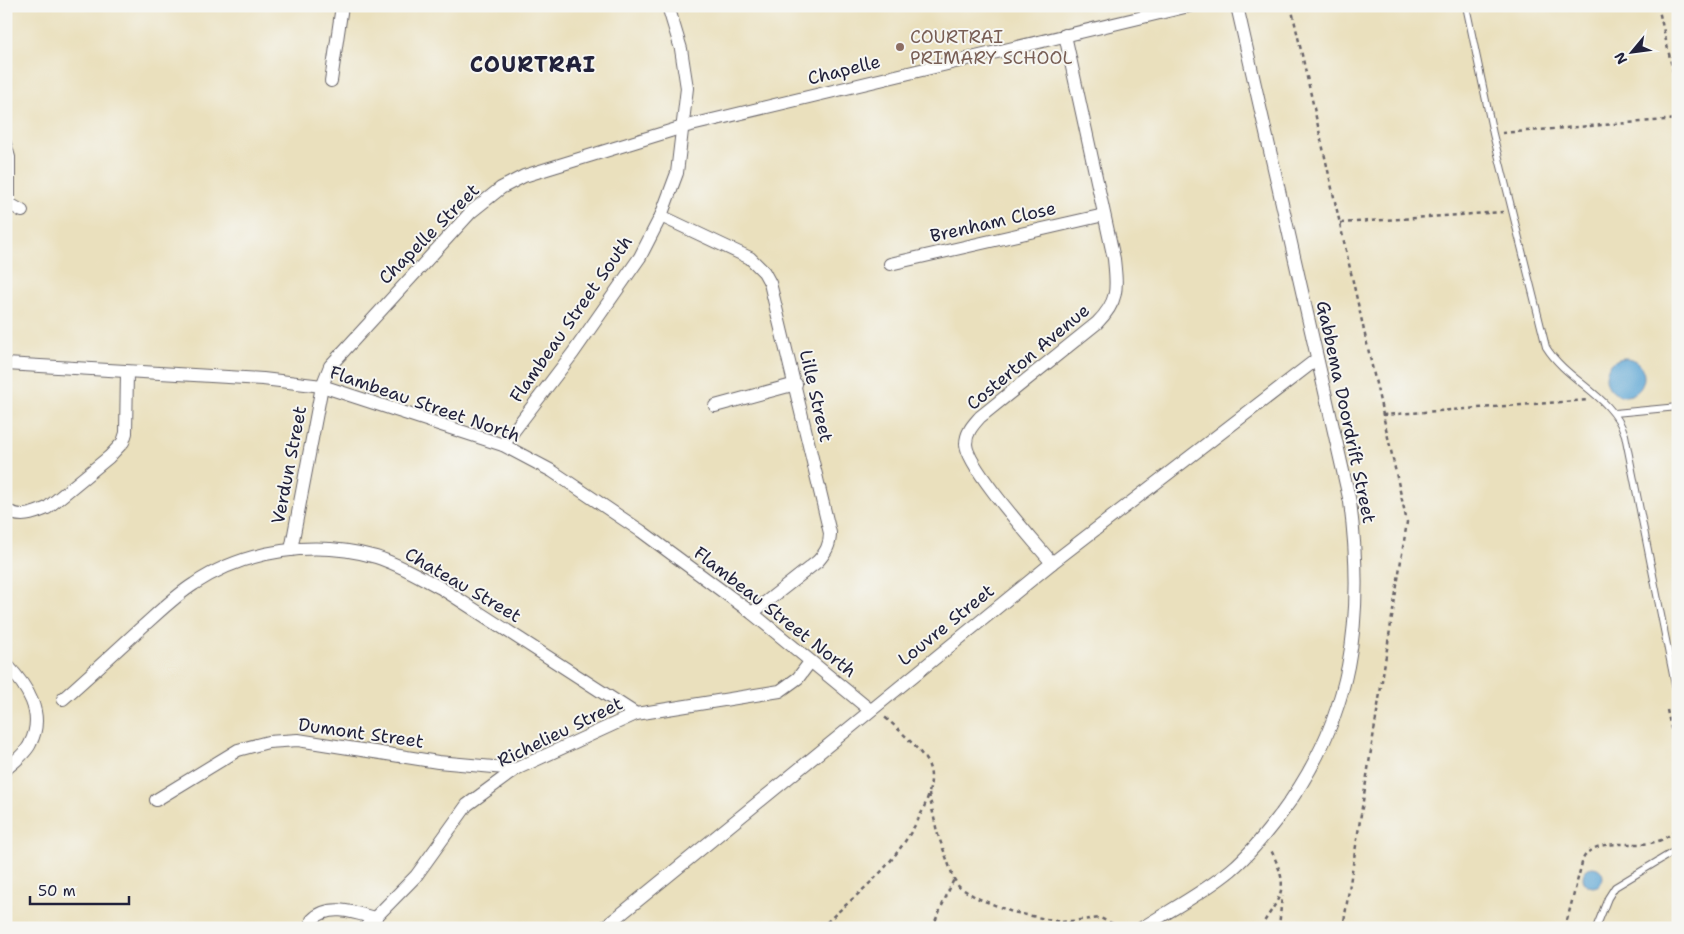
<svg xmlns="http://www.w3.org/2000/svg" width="1684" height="934" viewBox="0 0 1684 934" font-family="'Shantell Sans',sans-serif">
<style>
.water{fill:#5da6d4;stroke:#406488}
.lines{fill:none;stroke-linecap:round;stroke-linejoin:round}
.lane-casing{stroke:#686468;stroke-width:8}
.street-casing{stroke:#686468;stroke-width:14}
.path{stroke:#686468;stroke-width:2.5;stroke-dasharray:4 4;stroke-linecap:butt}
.lane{stroke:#fff;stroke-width:6}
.street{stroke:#fff;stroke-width:12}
.education-dot{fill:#8d6e63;stroke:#f6f6f2;stroke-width:2}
.labels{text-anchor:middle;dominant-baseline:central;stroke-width:4;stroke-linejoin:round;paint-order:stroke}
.education-label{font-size:18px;fill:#785e54;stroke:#f6f6f2;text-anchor:start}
.street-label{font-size:18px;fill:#22223b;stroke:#f6f6f2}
.district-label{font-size:22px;font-weight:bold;letter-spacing:1px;fill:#22223b;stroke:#f6f6f2}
</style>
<rect width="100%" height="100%" fill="#f6f6f2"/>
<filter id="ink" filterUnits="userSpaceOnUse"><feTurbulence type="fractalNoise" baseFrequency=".02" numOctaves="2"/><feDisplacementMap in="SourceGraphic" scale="10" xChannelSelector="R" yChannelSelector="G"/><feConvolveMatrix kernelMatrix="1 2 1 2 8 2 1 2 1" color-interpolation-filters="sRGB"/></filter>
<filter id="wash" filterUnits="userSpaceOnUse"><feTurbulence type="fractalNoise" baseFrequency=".0096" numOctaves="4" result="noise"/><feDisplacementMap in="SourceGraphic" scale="20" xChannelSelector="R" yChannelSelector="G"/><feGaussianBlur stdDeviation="1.12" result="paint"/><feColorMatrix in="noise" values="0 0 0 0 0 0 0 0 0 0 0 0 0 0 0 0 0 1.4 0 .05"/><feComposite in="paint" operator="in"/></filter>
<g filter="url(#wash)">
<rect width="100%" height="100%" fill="#eae0bd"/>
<!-- water -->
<g class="water">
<circle cx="1625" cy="377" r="19"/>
<circle cx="1593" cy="877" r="10"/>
</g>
</g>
<g filter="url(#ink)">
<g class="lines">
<defs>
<g id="lane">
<path d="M1466 6 1493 134 1546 347C1567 381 1613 396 1625 435L1678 700"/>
<path d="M6 137 12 157V205"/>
<path d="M1615 413 1678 407"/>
<path d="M1596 928 1608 898 1615 887 1678 849"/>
</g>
<g id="street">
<path d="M331 81 342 6"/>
<path d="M6 202 22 211"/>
<path d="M661 216 750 258 764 272 770 283 830 533C830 545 826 552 818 561L752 613"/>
<path d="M890 264 1104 215"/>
<path d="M6 364 263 379 322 386 503 445 552 471 641 531 752 613 870 710"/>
<path d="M715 406 796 384"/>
<path d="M503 445 573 353 640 257 661 216 677 173 687 88 681 49 668 6"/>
<path d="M6 510C20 519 33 514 47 508L109 457 123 442 126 433 127 372"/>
<path d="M291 550 322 386 330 366 471 212 501 188 524 176 683 127 1189 6"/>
<path d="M1052 563C1034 541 967 467 966 444 966 432 973 425 980 417L1097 323C1119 301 1117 288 1114 259L1065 35"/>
<path d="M6 664C27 686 46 714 30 744 26 753 14 762 6 769"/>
<path d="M63 699C89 676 115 652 141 628 158 613 175 596 194 584 246 549 316 540 376 557 399 564 420 577 441 588L636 714"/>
<path d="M156 800 238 750 268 742 298 740 438 762 516 769"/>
<path d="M311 928 312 920C328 903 354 912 374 918"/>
<path d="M365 928 416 876 467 805 516 769 636 714 780 691 798 678 810 662"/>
<path d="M604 928 1052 563 1317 359"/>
<path d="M1142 928C1172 909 1203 893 1231 870 1250 854 1266 833 1281 814 1353 718 1365 618 1350 502L1237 6"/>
</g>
</defs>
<!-- lane casing -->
<use href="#lane" class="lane-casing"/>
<!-- street casing -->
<use href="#street" class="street-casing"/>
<!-- path -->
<g class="path">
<path d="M1291 6 1383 415"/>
<path d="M1658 6 1678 93"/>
<path d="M1502 133 1678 119"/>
<path d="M1340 223 1503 212"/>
<path d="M1667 710 1678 761"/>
<path d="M929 794 937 832 954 879 959 887 977 898 1012 912 1061 922 1100 918 1122 928"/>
<path d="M821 928C838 911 857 896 874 879 896 858 941 798 929 766 924 753 894 724 883 716"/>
<path d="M932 928 954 879"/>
<path d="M1062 928 1071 922"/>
<path d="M1260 928C1283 892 1290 889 1270 848"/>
<path d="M1279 928 1282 895"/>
<path d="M1343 928 1407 522 1383 415 1589 400"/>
<path d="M1565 928 1583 859C1594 836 1634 848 1655 842 1664 840 1671 834 1678 828"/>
</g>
<!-- lane -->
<use href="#lane" class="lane"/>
<!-- street -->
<use href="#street" class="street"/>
</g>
</g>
<!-- markers -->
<circle class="education-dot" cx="900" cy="47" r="5"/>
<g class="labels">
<!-- education labels -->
<g class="education-label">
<text x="910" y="37">COURTRAI<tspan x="910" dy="21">PRIMARY SCHOOL</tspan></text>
</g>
<!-- street labels -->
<g class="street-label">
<text transform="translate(844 70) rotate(-14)">Chapelle</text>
<text transform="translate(993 222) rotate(-13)">Brenham Close</text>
<text transform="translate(429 234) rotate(-45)">Chapelle Street</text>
<text transform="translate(571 319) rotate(-55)">Flambeau Street South</text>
<text transform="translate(1028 357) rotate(-40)">Costerton Avenue</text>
<text transform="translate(816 396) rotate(77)">Lille Street</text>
<text transform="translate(425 404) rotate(19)">Flambeau Street North</text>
<text transform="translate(1346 412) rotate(78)">Gabbema Doordrift Street</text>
<text transform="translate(289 465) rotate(-79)">Verdun Street</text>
<text transform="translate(463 585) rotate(30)">Chateau Street</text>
<text transform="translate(775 612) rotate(38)">Flambeau Street North</text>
<text transform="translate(946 625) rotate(-39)">Louvre Street</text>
<text transform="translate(560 732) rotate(-26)">Richelieu Street</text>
<text transform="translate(361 733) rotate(8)">Dumont Street</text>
</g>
<!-- district labels -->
<g class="district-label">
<text x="533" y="64">COURTRAI</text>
</g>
</g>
<!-- margin -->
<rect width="1684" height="934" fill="none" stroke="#f6f6f2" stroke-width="25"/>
<!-- north arrow -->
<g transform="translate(1632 52) rotate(241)" stroke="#f6f6f2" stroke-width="4" paint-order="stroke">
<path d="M0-4L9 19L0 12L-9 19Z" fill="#22223b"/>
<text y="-8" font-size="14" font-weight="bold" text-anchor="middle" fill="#22223b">N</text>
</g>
<!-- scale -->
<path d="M30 896v8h99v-8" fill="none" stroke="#22223b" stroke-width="2.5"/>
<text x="38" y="896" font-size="15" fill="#22223b" stroke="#f6f6f2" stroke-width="4" paint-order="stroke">50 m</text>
</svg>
